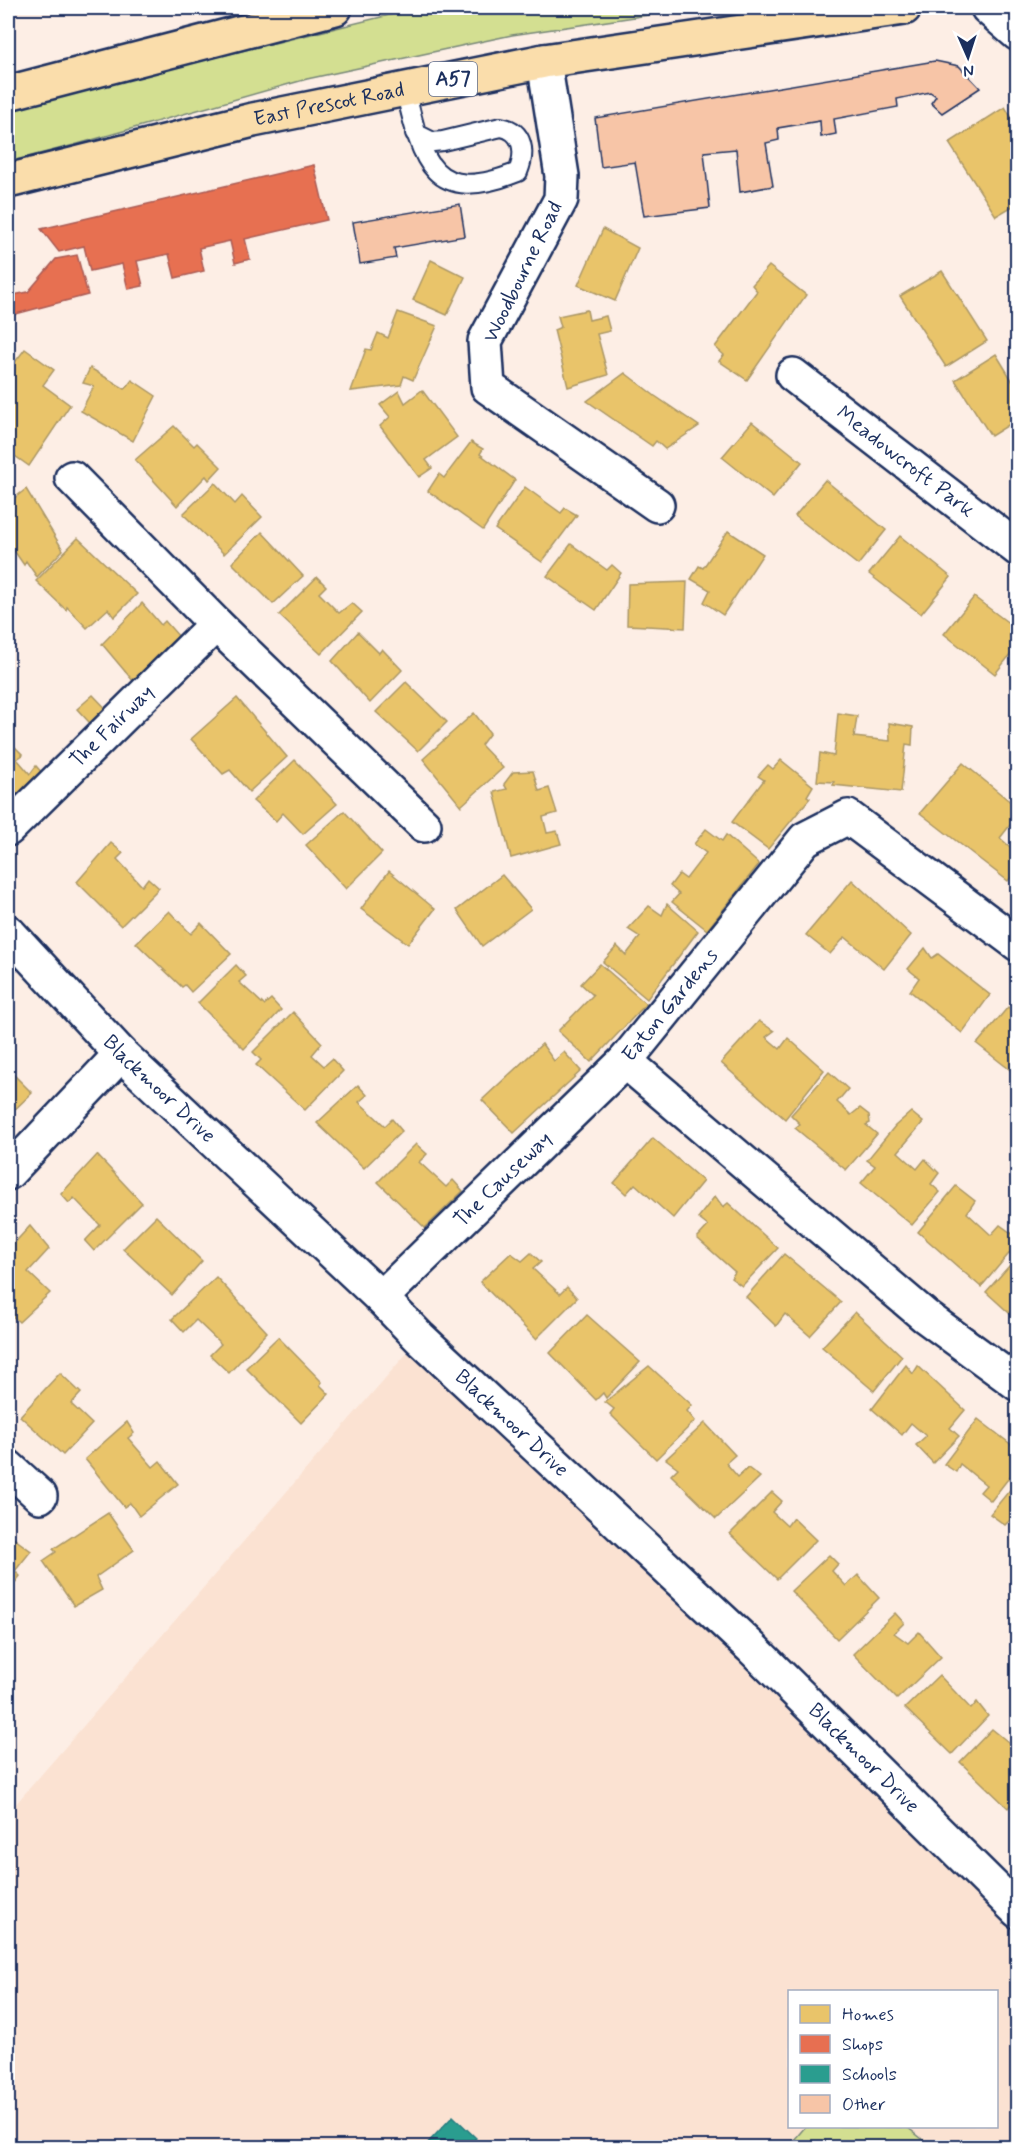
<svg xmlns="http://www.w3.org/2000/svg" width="1025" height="2155" viewBox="0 0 1025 2155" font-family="Mynerve,sans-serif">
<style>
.built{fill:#fbe2d2;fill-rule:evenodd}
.green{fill:#d3df91;stroke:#778778;stroke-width:1.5}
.homes{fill:#e9c46a;stroke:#ab9766;stroke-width:1.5}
.shops{fill:#e76f51;stroke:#aa5c55;stroke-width:1.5}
.schools{fill:#2a9d8f;stroke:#267c80;stroke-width:1.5}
.building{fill:#f7c5a7;stroke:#1b2f5e;stroke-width:1.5}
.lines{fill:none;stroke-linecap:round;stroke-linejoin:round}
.service-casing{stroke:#1b2f5e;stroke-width:22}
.minor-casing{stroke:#1b2f5e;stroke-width:38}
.trunk-casing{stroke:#1b2f5e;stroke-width:38}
.service{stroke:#fff;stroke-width:18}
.minor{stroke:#fff;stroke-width:33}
.trunk{stroke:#faddab;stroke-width:33}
.labels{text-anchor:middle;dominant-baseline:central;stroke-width:6;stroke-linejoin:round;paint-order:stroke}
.shield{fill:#fff;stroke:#5f6d8e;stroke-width:1.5}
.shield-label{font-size:20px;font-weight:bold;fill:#1b2f5e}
.street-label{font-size:21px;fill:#1b2f5e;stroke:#fff}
</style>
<rect width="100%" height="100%" fill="#fdeee5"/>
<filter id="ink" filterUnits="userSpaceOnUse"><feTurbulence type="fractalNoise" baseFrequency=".0167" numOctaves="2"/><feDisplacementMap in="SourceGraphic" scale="12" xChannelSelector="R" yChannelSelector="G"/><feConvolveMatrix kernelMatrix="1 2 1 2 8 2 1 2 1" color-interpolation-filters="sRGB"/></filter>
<g filter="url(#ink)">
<!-- built -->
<path class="built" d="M420 1338 1017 1911V2147L8 2148V1813ZM790 1992H996V2126H790Z"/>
<!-- green -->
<g class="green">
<path d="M418 8H696L512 35 307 79 74 145 8 162V111L102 85Z"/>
<path d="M806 2126 907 2127 932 2147H788Z"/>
</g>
<!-- homes -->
<g class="homes">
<path d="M1005 107 1018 128V203L996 216 949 143Z"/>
<path d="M603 229 638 248 615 301 578 285Z"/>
<path d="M431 260 465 277 447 315 413 300Z"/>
<path d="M769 266 806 295 747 380 719 361 724 355 715 347 757 291 752 285Z"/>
<path d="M942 271 987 341 946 367 900 296Z"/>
<path d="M587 310 589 320 606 316 610 331 597 334 608 375 568 387 554 330 561 327 558 316Z"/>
<path d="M398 312 437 326 413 380 404 376 401 385 351 391 366 349 371 350 378 333 388 338Z"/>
<path d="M25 349 54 370 43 385 70 405 29 466 8 451V396L11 391 8 388V371Z"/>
<path d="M996 354 1018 390V419L991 436 955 380Z"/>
<path d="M90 368 125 389 132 380 156 396 133 441 81 411 94 386 83 383Z"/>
<path d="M625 373 655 396 699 426 665 449 656 441 652 446 587 401Z"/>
<path d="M422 390 457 437 426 460 432 468 419 477 380 426 390 417 380 405 399 391 405 403Z"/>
<path d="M752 422 802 462 773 498 722 457Z"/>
<path d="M174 426 194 446 197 443 221 467 209 480 206 476 177 506 135 460Z"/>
<path d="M471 442 483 449 480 454 515 480 483 530 428 491 439 474 444 478Z"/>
<path d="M825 480 886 530 858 565 795 516Z"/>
<path d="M215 483 235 504 242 496 262 517 224 554 183 514Z"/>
<path d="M525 487 561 513 565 508 577 515 542 562 495 529Z"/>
<path d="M26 489 63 550 37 577 26 561 24 565 8 542V503Z"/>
<path d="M728 531 763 554 723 615 704 602 710 590 691 579 699 566 703 568Z"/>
<path d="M262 532 303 576 273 604 232 563Z"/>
<path d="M900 536 951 577 921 614 869 574Z"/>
<path d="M78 538 137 594 114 617 108 609 87 628 67 607 66 610 36 581Z"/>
<path d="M571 544 607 570 612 565 621 573 596 610 547 576Z"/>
<path d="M317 577 326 586 319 593 339 613 352 603 362 612 321 654 279 615Z"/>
<path d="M687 582 685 628 627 625 628 584Z"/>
<path d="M974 597 1018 630V645L995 674 944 634Z"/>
<path d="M142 603 161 625 165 621 188 647 134 682 102 644Z"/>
<path d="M358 632 379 653 382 649 402 670 370 703 332 661Z"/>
<path d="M406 682 447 722 418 751 376 712Z"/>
<path d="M93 695 116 719 100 734 77 709Z"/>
<path d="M237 698 287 757 249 792 230 770 223 774 191 739Z"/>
<path d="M474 713 490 733 481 745 503 768 461 806 423 759Z"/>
<path d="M838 713 857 716 854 737 890 741 889 723 913 727 912 745 906 744 901 792 833 785 834 782 817 781 820 753 834 756Z"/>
<path d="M8 733 14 739 11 743 23 755 17 759 30 774 36 766 50 782 8 814Z"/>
<path d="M295 760 337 804 303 834 283 813 276 821 253 801Z"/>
<path d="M781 760 813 786 807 796 810 798 768 849 732 822 764 780 758 776 768 765 773 769Z"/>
<path d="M963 763 1018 808V815L1000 838 1018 854V869L1008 881 920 813Z"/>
<path d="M533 771 539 791 549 788 557 813 543 817 547 833 557 831 561 844 511 858 494 792 507 789 504 784 513 772Z"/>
<path d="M344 811 382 853 346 889 306 845Z"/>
<path d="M706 829 722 841 726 835 759 864 707 930 672 902 679 894 670 886 679 874 686 879 706 853 694 844Z"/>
<path d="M111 843 123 853 117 859 142 886 148 878 159 888 121 926 77 882Z"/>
<path d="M389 871 435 909 408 944 361 909Z"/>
<path d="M502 875 531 909 482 946 457 910Z"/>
<path d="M852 880 911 935 884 969 845 937 830 954 806 935Z"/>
<path d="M667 904 698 931 647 999 603 962 617 946 626 955 640 937 628 929 649 906 662 915Z"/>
<path d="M169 911 191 934 201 923 231 954 191 992 185 985 182 987 136 943Z"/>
<path d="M925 948 932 958 938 954 990 995 962 1033 910 991 919 978 908 969Z"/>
<path d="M600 964 646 1004 591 1062 558 1031 593 995 581 984Z"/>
<path d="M236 965 246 976 239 982 264 1005 271 999 281 1010 244 1049 198 1003Z"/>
<path d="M1008 1007 1018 1015V1076L977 1044Z"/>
<path d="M293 1012 322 1043 312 1055 324 1066 332 1059 343 1071 305 1110 256 1065 261 1060 253 1052Z"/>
<path d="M759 1021 774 1031 766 1037 780 1049 788 1038 824 1070 785 1119 721 1063Z"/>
<path d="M542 1044 554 1061 564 1052 581 1071 514 1133 482 1100Z"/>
<path d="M8 1069 32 1093 8 1116Z"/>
<path d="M829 1072 848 1089 837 1102 851 1115 860 1108 869 1115 870 1123 866 1125 877 1134 846 1170 795 1128 800 1124 791 1115Z"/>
<path d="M358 1085 367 1095 359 1102 385 1126 392 1119 402 1131 364 1168 317 1123Z"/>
<path d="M911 1112 923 1122 898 1152 917 1169 925 1159 939 1173 931 1184 940 1192 912 1225 861 1183 875 1166 867 1160 895 1126Z"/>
<path d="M653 1138 703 1181 673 1218 635 1184 626 1194 614 1183Z"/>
<path d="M416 1144 427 1154 419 1162 446 1187 453 1180 463 1191 425 1228 378 1182Z"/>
<path d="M97 1155 142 1203 94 1251 85 1241 100 1225 74 1198 69 1203 61 1194Z"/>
<path d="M956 1186 975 1201 967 1213 991 1235 1000 1225 1018 1238V1243L981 1287 918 1232Z"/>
<path d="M715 1196 723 1207 728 1203 778 1248 742 1286 731 1278 735 1272 697 1238 708 1226 698 1218Z"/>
<path d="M156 1216 202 1261 172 1295 123 1249Z"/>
<path d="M30 1226 49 1249 28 1272 50 1293 19 1322 8 1312V1250Z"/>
<path d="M511 1253 522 1261 531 1253 541 1262 533 1269 560 1294 567 1287 577 1298 536 1339 480 1282Z"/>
<path d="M784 1254 841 1302 810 1336 785 1314 776 1326 746 1297Z"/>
<path d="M1018 1256V1321L986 1292Z"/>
<path d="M216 1277 267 1332 229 1373 210 1355 221 1344 196 1320 184 1332 172 1319Z"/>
<path d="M855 1312 902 1356 874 1391 822 1347Z"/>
<path d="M587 1315 640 1362 606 1398 603 1393 596 1400 550 1353Z"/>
<path d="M278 1337 322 1382 320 1385 329 1394 301 1423 246 1368Z"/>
<path d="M906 1365 913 1374 918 1366 965 1410 950 1428 959 1436 933 1463 916 1445 926 1436 911 1423 902 1435 872 1409Z"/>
<path d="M649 1366 692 1405 687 1411 695 1421 656 1459 610 1414 614 1409 605 1402Z"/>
<path d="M60 1373 81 1393 71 1404 92 1424 63 1455 20 1416Z"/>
<path d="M978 1419 1017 1449 1015 1451 1018 1453V1466L991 1501 980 1492 986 1485 960 1464 956 1472 944 1464Z"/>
<path d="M127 1422 134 1433 128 1438 153 1467 160 1461 178 1484 139 1516 130 1503 124 1507 85 1459Z"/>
<path d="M705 1423 735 1455 726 1463 738 1477 748 1468 760 1477 716 1519 671 1475 678 1468 666 1459Z"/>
<path d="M1018 1480V1522L1012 1518 1005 1525 990 1514Z"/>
<path d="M772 1492 782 1501 772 1512 787 1526 793 1518 816 1540 777 1579 730 1534Z"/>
<path d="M108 1513 134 1550 96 1577 102 1590 74 1606 43 1561 56 1552 53 1549Z"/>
<path d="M8 1534 31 1551 15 1571 20 1576 8 1592Z"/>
<path d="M829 1555 838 1564 832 1571 846 1586 858 1575 879 1598 837 1639 791 1591Z"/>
<path d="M895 1613 904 1623 894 1633 908 1643 919 1632 941 1657 897 1699 853 1654Z"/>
<path d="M939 1675 971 1709 977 1702 988 1716 952 1754 905 1708Z"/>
<path d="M992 1729 1018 1750V1797L1008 1808 960 1762Z"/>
</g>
<!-- shops -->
<g class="shops">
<path d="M314 165 327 220 245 239 250 259 235 263 230 241 199 248 204 271 175 278 169 254 137 261 143 286 128 289 122 264 90 271 84 246 59 252 41 229Z"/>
<path d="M77 255 88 295 8 316V296L28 292 56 259Z"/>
</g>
<!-- schools -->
<path class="schools" d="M453 2116 476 2138 467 2148H423Z"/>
<!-- building -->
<g class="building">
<path d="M935 61 959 66 980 88 942 113 931 103 936 96 930 92 897 99 898 107 834 119 836 134 821 137 820 121 778 128 779 140 766 143 773 186 740 192 736 149 704 152 710 208 644 216 635 162 601 167 595 118Z"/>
<path d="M460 204 465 236 394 248 396 258 360 264 353 222Z"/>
</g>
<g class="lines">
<defs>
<path id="service" d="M405 89C422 162 432 206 518 172 526 153 524 131 501 127L443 141 433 142 415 133"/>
<g id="minor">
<path d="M988 8 1018 34"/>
<path d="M544 61 562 176 561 199 485 341 488 387 657 505"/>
<path id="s1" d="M793 375 1018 549"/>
<path d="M72 478 216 624 424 825"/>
<path id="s2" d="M8 829 216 624"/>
<path id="s3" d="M8 932 121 1054 381 1298 420 1338 751 1647 1018 1911"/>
<path d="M625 1061 925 1316 1018 1384"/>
<path d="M8 1173 121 1054"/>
<path id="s4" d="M381 1298 625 1061 805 839 848 817 1018 944"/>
<path d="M8 1467 40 1496"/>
</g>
<g id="trunk">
<path d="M8 93 335 8"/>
<path id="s5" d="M8 181 253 120 544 61 904 8"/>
</g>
</defs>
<!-- service casing -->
<use href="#service" class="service-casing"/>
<!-- minor casing -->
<use href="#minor" class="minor-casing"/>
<!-- trunk casing -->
<use href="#trunk" class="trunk-casing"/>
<!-- service -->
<use href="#service" class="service"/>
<!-- minor -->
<use href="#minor" class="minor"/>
<!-- trunk -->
<use href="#trunk" class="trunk"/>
</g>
</g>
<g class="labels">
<!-- shield labels -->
<rect class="shield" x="429" y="62" width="48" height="34" rx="4.5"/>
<g class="shield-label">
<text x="453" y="79">A57</text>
</g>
<!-- street labels -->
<g class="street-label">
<text stroke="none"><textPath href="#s5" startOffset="330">East Prescot Road</textPath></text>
<text transform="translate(523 272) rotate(-64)">Woodbourne Road</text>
<text stroke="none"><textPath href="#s1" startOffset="142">Meadowcroft Park</textPath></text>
<text stroke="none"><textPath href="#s2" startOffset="146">The Fairway</textPath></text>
<text stroke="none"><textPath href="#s4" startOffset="412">Eaton Gardens</textPath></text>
<text stroke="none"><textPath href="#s3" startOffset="218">Blackmoor Drive</textPath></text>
<text stroke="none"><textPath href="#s4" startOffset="170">The Causeway</textPath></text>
<text stroke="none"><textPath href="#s3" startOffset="704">Blackmoor Drive</textPath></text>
<text stroke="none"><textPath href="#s3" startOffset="1190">Blackmoor Drive</textPath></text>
</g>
</g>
<!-- margin -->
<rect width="1025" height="2155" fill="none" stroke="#fff" stroke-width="30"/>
<rect x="15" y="15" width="995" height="2125" fill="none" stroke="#1b2f5e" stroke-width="2" filter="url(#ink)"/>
<!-- legend -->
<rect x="788" y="1990" width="210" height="138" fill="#ffffff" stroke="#a4acbf" stroke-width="1.5"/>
<rect x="800" y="2005" width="30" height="18" fill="#e9c46a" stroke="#a4acbf" stroke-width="1.5"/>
<text x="842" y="2020" font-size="18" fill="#1b2f5e">Homes</text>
<rect x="800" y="2035" width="30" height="18" fill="#e76f51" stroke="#a4acbf" stroke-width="1.5"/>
<text x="842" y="2050" font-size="18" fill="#1b2f5e">Shops</text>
<rect x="800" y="2065" width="30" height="18" fill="#2a9d8f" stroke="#a4acbf" stroke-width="1.5"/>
<text x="842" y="2080" font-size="18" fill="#1b2f5e">Schools</text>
<rect x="800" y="2095" width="30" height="18" fill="#f7c5a7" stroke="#a4acbf" stroke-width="1.5"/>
<text x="842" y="2110" font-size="18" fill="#1b2f5e">Other</text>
<!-- north arrow -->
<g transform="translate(968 57) rotate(177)" stroke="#ffffff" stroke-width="4.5" paint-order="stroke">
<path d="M0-4.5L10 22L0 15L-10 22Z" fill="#1b2f5e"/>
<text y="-9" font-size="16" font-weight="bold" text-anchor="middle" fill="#1b2f5e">N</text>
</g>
</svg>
